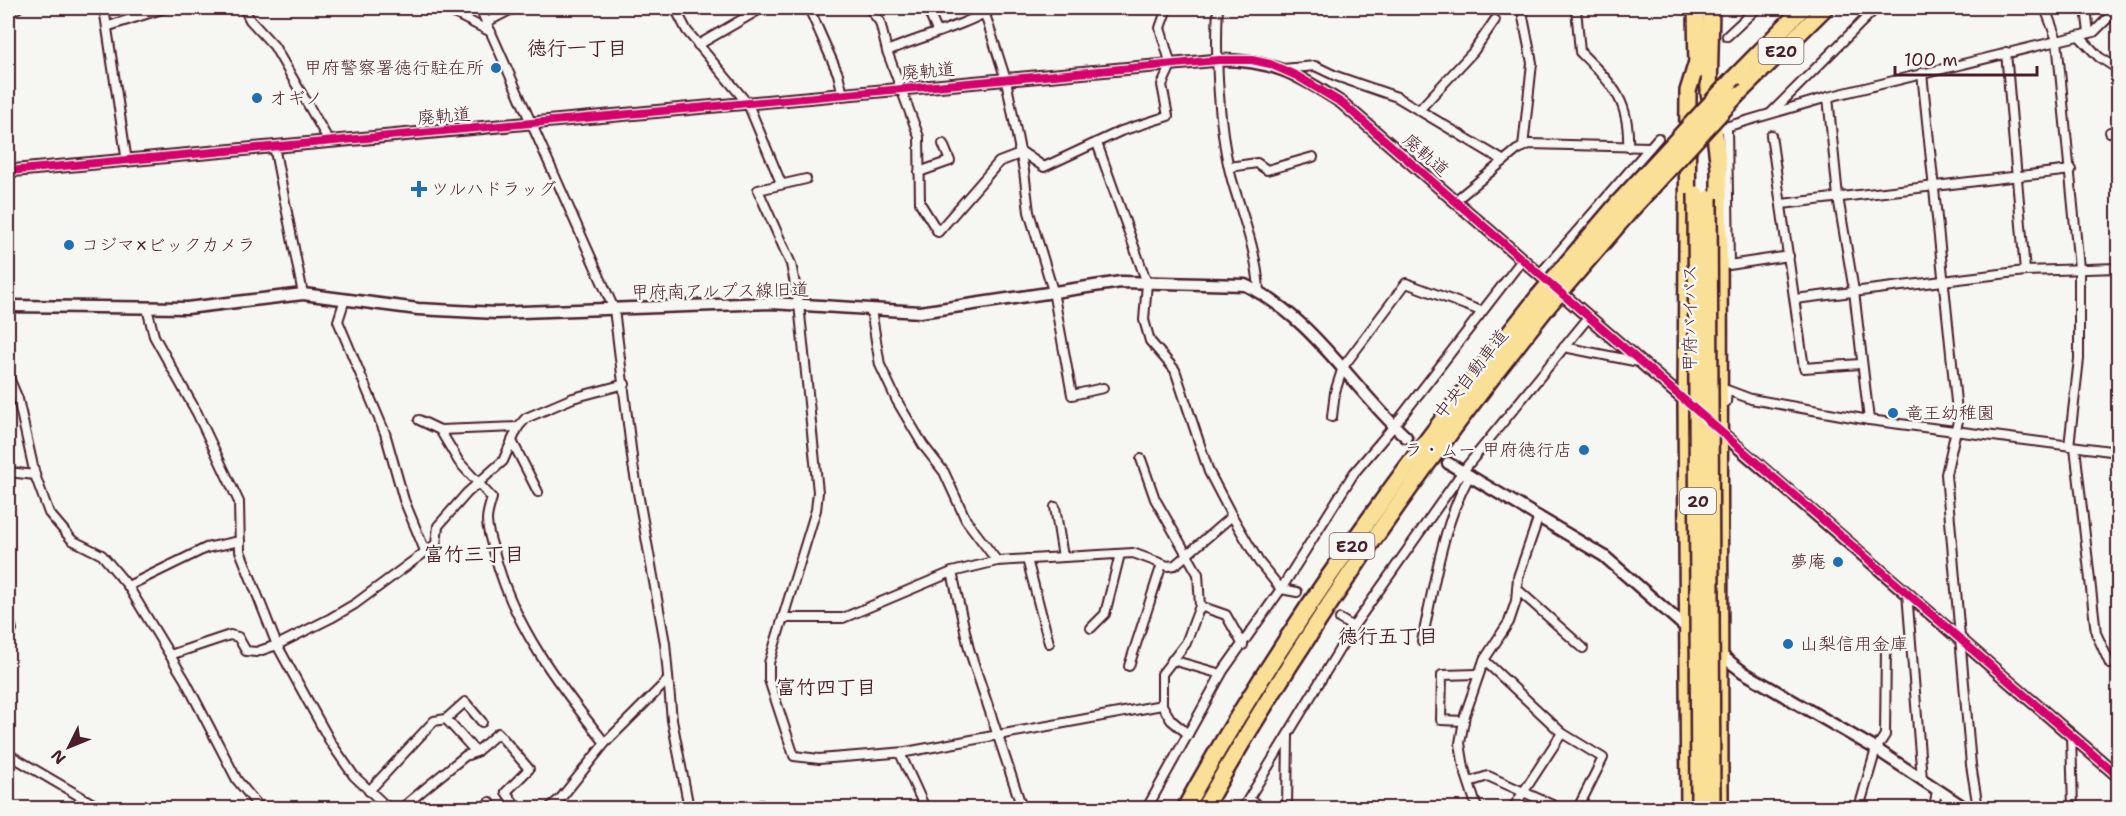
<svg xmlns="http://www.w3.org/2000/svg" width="2126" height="816" viewBox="0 0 2126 816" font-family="'Shantell Sans','Klee One',sans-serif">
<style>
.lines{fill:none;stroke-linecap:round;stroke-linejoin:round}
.secondary-tunnel{stroke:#d4cbca;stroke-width:10;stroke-dasharray:10 5;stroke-linecap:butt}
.street-casing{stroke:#4a1f2b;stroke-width:12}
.secondary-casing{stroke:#4a1f2b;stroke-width:15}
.highway-casing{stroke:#4a1f2b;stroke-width:20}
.street{stroke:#f6f6f2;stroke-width:8}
.secondary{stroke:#f6f6f2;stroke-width:10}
.highway{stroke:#fadf96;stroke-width:15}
.highway-bridge-casing{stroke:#4a1f2b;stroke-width:20;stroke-linecap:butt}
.highway-bridge{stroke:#fadf96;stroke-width:15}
.cycleway-casing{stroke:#f6f6f2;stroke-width:11}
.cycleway{stroke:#d6006c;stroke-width:8}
.poi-dot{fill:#1f6fb2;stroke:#f6f6f2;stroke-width:2}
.labels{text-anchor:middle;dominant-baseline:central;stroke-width:5;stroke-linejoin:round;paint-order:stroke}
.shield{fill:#f6f6f2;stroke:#7e6067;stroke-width:1.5}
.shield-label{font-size:16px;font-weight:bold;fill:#4a1f2b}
.poi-label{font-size:18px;fill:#4a1f2b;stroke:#f6f6f2;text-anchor:start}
.street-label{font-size:18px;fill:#4a1f2b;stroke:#f6f6f2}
.neighbourhood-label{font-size:20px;font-weight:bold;fill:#4a1f2b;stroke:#f6f6f2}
</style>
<rect width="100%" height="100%" fill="#f6f6f2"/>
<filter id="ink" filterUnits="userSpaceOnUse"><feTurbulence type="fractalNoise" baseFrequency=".0167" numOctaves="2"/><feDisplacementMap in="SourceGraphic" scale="12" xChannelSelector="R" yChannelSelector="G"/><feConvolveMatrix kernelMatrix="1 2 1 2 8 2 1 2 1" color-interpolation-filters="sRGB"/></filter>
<g filter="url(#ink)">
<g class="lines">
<!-- secondary-tunnel -->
<path class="secondary-tunnel" d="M1406 437 1448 463"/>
<defs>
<g id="street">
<path d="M104 8 127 162"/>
<path d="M244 8 250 20 274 46 329 141"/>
<path d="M444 8 491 32"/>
<path d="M480 8 614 309 633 465 665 643 672 720 689 808"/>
<path d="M675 8 687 31 748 104 781 183"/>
<path d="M809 8 838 74 843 95"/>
<path d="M869 8 880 22 887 51"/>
<path d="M927 8 937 31"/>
<path d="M983 8 1006 80 1024 171 1029 212 1053 291 1072 395 1103 388"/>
<path d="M994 8C961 27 923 36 887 51L919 137 920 203 938 232 999 162 1020 154"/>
<path d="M1218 8C1215 56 1219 134 1232 180 1243 218 1257 252 1259 291"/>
<path d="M1576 8 1580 52C1612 84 1630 100 1628 147"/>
<path d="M2045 8 2057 40 2079 268V359L2069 446"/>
<path d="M2086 8 2089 33"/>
<path d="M8 13 18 8"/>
<path d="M487 22 514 8"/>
<path d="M109 26 165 8"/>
<path d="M1727 36 1757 8"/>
<path d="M2079 36 2099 57 2118 69"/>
<path d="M698 45 762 8"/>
<path d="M2006 52 2025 271"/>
<path d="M1283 69 1315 66 1336 76 1397 97 1504 161"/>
<path d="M1922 73 1958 421 1946 474 1971 765 1978 808"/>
<path d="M1828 97 1838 197 1854 291 1869 420"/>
<path d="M1420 109 1473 52 1495 20"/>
<path d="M1771 113 1876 8"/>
<path d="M1727 127 1729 265 1789 256"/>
<path d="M1715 130 1828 97 2094 32 2118 8"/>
<path d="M2110 132 2118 130"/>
<path d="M1771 135 1804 368 1860 364"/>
<path d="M1097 143 1147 283 1144 320 1150 341 1175 370 1209 472 1232 516 1259 562 1281 589 1297 592"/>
<path d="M274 146 303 294"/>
<path d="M1523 147 1532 63 1523 17"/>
<path d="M1019 150 1044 167 1121 131 1168 116 1162 85 1171 65 1160 28 1167 8"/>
<path d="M1229 167 1257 163 1267 170 1313 157"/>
<path d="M919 172 950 161 943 144"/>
<path d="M806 179 758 190 791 264 799 304 818 492 816 510 769 663V680L794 756 819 759 906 752 1162 705"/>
<path d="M1456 200 1517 150 1529 144 1650 147"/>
<path d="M1782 204 2071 170"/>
<path d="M1539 275 1658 138"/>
<path d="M345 299 338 321 385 433 404 500 425 551"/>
<path d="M1795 299 2025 271 2118 268"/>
<path d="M147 308 154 336 197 413 239 502 240 551 277 645 331 743 354 776 388 808"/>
<path d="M871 310 880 365 897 401 923 445 944 472 966 520 997 561"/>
<path d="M1564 347 1639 362"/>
<path d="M8 375 18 399 35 475 49 513 72 540 102 555 128 586 185 680 237 780 260 808"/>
<path d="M1726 402 1727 390 1751 399 1869 420 2118 452"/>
<path d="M1332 417 1335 392 1343 367 1406 283 1481 311"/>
<path d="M419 420 440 430 518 427"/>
<path d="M440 430 459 462 492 498C490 505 487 513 487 520 487 530 491 542 494 551 512 625 559 685 605 743"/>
<path d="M512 441 538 492"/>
<path d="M2075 447 2096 633 2110 664 2118 663"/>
<path d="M1141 459 1155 499 1198 574 1200 606 1226 615 1243 645"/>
<path d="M8 472 35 475"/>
<path d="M1055 507 1063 557"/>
<path d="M1027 559 1049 643"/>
<path d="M952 572 969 649 1022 808"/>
<path d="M128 586 206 548 240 541"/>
<path d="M1517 589 1583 648"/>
<path d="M1907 593 1922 779"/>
<path d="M8 614 12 630"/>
<path d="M783 618H843L952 572 997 561 1133 553 1168 566 1175 565 1232 516"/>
<path d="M1340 619 1353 627"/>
<path d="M1091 628 1105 614 1120 554"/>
<path d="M1422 641C1434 586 1442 525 1470 475"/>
<path d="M170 655 230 635 238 637 246 651 256 652 277 645 331 618 355 604 436 544 438 526 467 493 503 461 518 427 526 418 573 398 625 384"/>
<path d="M1172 660 1221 674"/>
<path d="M1484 660 1562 733 1513 808"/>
<path d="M1129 666 1162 564"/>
<path d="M446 719 476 752"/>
<path d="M1464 721 1441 720 1442 675 1478 674"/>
<path d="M1562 733 1603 758 1578 808"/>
<path d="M1188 734 1171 720 1162 705V674L1186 643 1200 606"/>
<path d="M2071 735 2073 808"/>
<path d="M900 753 925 808"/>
<path d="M8 754 100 808"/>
<path d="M1469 782 1488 776 1559 808"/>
<path d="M369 791 434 721 446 719 465 702 482 722"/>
<path d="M1249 799 1262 808"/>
<path d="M402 808 428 786 465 756 476 752 498 733 529 769 506 792 517 808"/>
<path d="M482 808 490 802"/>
<path d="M549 808 561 798 605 743 667 681"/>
<path d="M759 808 761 805"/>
<path d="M1147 808 1223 671 1281 589 1354 473 1394 426 1522 260"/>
<path d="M1243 808 1353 627 1463 471 1588 318"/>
<path d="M1287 808 1288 735"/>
<path d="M1477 808 1464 768 1460 743 1465 715 1484 660 1509 622 1516 601 1518 577 1539 516"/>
<path d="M1859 808 1876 749 1885 735 1886 647"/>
<path d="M1934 808 1937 790"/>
</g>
<g id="secondary">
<path d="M8 171 1219 60C1273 60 1297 74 1342 103L1690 405"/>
<path d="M8 306 187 308 303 294 418 309 496 313 771 303 920 312 1121 282 1245 285C1314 318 1351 387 1406 437"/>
<path d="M1717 429 2118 776"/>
<path d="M1448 463 1604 556 1691 632"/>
<path d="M1717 652 1743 672 1876 749 1965 808"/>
</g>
<g id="highway">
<path d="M1696 8 1697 71"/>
<path d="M1734 78 1803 8"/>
<path d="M1709 86 1719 168 1720 808"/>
<path d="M1709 94 1711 8"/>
<path d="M1737 95 1825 8"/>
<path d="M1185 808C1284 628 1410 458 1538 297"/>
<path d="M1204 808C1304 631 1421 465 1548 306"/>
<path d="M1689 808 1686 402 1688 91 1697 62"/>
</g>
</defs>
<!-- street casing -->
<use href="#street" class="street-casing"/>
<!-- secondary casing -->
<use href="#secondary" class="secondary-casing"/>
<!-- highway casing -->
<use href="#highway" class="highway-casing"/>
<!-- street -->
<use href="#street" class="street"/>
<!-- secondary -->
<use href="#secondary" class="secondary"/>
<!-- highway -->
<use href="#highway" class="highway"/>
<defs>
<g id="highway-bridge">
<path d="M1696 194 1699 808"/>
<path d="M1709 198 1712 808"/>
<path d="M1538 297 1619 202 1734 78"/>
<path d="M1548 306 1630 211 1737 95"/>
</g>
</defs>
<!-- highway-bridge casing -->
<use href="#highway-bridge" class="highway-bridge-casing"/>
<!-- highway-bridge -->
<use href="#highway-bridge" class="highway-bridge"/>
<defs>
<path id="cycleway" d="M8 171 1219 60H1252L1270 64 1297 76 1342 103 2118 776"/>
</defs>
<!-- cycleway casing -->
<use href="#cycleway" class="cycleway-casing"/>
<!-- cycleway -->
<use href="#cycleway" class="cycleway"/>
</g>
</g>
<!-- markers -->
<g class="poi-dot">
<circle cx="496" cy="68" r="6"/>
<circle cx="257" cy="98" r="6"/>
<path d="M416 180h6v6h6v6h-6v6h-6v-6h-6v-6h6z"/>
<circle cx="69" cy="245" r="6"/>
<circle cx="1893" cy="413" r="6"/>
<circle cx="1584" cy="450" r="6"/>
<circle cx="1838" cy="562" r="6"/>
<circle cx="1788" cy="644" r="6"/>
</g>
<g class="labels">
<!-- shield labels -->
<g class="shield">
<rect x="1758.5" y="38" width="45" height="26" rx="4.5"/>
<rect x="1680" y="488" width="36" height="26" rx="4.5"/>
<rect x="1329.5" y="533" width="45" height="26" rx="4.5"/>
</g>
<g class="shield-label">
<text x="1781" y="51">E20</text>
<text x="1698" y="501">20</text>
<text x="1352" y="546">E20</text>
</g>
<!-- poi labels -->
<g class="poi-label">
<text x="484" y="68" text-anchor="end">甲府警察署徳行駐在所</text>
<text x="269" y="98">オギノ</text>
<text x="431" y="189">ツルハドラッグ</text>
<text x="81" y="245">コジマ×ビックカメラ</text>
<text x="1905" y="413">竜王幼稚園</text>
<text x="1572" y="450" text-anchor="end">ラ・ムー 甲府徳行店</text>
<text x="1826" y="562" text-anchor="end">夢庵</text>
<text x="1800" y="644">山梨信用金庫</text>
</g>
<!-- street labels -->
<g class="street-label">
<text transform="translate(928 71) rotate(-5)">廃軌道</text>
<text transform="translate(444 116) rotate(-5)">廃軌道</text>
<text transform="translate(1426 155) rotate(41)">廃軌道</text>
<text transform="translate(720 291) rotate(-1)">甲府南アルプス線旧道</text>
<text transform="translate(1690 318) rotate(-90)">甲府バイパス</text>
<text transform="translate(1471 374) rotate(-52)">中央自動車道</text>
</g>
<!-- neighbourhood labels -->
<g class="neighbourhood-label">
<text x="577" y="48">徳行一丁目</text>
<text x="474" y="554">富竹三丁目</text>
<text x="1388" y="636">徳行五丁目</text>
<text x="826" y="687">富竹四丁目</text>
</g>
</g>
<!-- margin -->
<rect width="2126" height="816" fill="none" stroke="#f6f6f2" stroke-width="30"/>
<rect x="15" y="15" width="2096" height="786" fill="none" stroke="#4a1f2b" stroke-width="2" filter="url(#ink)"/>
<!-- north arrow -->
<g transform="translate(69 747) rotate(227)" stroke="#f6f6f2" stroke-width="4.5" paint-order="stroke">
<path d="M0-4.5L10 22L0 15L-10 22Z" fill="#4a1f2b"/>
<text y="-9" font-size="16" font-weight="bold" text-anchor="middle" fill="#4a1f2b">N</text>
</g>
<!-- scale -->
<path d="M1895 66v9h142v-9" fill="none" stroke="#4a1f2b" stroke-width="3"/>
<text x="1904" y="66" font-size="18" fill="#4a1f2b" stroke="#f6f6f2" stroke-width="4.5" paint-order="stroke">100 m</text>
</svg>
